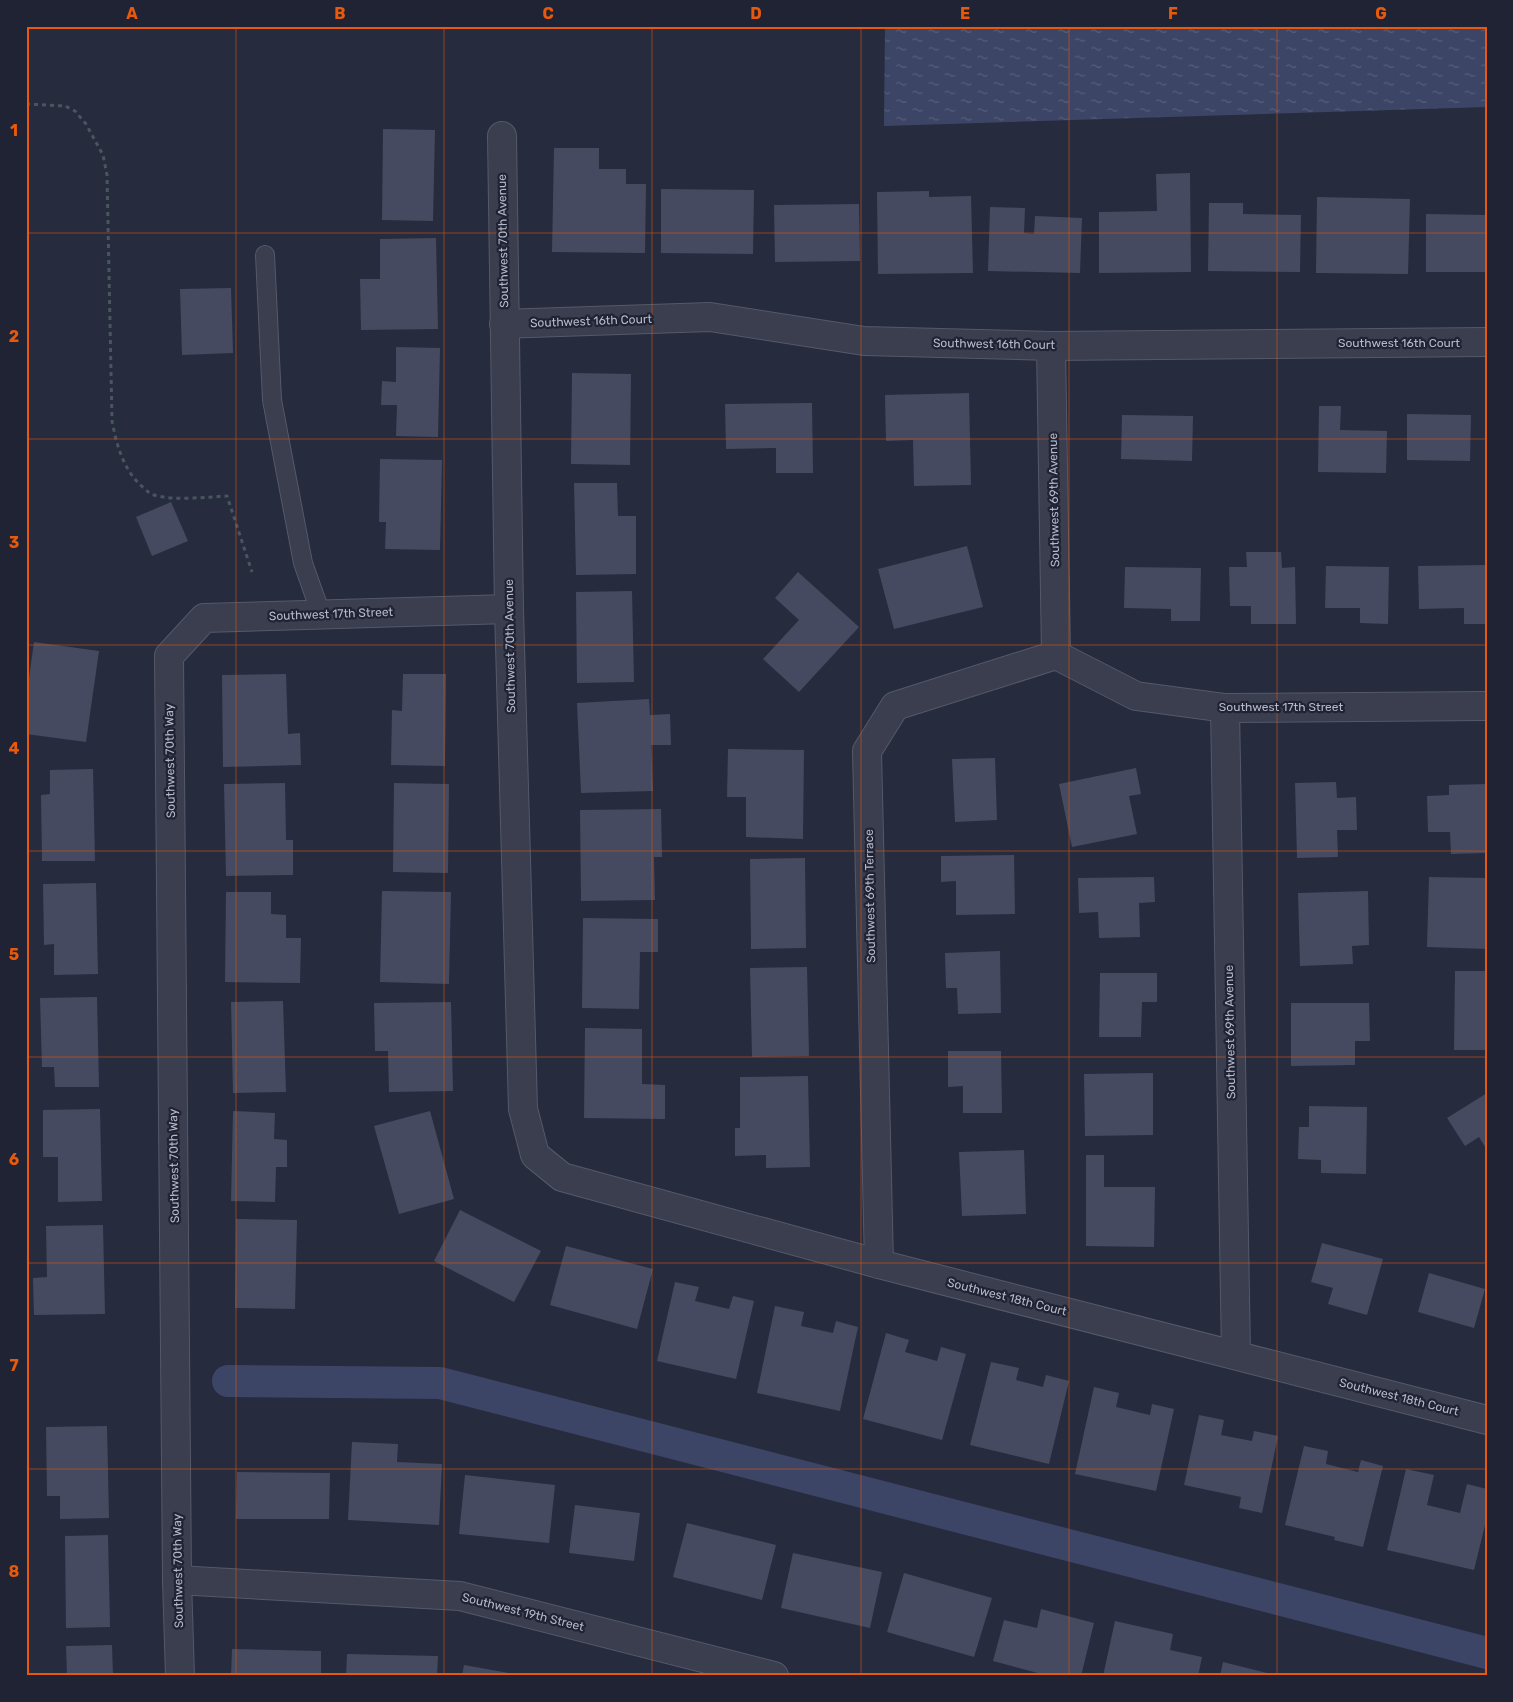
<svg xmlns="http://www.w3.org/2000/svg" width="1513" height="1702" viewBox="0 0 1513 1702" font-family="Rubik,sans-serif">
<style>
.water{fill:url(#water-ripples)}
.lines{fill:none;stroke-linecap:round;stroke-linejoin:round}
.canal{stroke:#3d4566;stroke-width:32}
.building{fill:#464a60}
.lane-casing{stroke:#555969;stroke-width:20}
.street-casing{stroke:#555969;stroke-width:30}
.path{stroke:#48565e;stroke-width:3;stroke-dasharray:4 4;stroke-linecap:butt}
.lane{stroke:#3a3e4f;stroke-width:18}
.street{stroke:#3a3e4f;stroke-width:28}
.grid{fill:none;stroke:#e8590c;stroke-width:1;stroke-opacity:0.55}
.labels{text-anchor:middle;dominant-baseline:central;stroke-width:4.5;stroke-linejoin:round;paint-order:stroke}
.street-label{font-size:12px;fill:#b7b9c9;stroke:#1f2334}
.neatline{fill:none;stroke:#e8590c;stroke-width:2}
.grid-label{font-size:16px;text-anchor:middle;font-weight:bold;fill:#e8590c}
</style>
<defs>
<pattern id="water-ripples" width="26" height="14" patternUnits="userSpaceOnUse" patternTransform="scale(1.25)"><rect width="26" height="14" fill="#3d4566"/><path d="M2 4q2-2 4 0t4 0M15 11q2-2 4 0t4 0" fill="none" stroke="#575e7b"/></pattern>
</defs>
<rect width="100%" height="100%" fill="#262b3e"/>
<!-- water -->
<path class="water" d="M885 26H1487V107L884 126Z"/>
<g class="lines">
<!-- canal -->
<path class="canal" d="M228 1381 440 1383 1487 1653"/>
</g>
<!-- building -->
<g class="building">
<path d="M383 129 435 130 433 221 382 220Z"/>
<path d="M554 148H599V169H626V184H646L645 253 552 252Z"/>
<path d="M1190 173 1191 272 1099 273V212L1157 211 1156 174Z"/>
<path d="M661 189 754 190 753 254 661 253Z"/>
<path d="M929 191V197L971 196 973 273 878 274 877 192Z"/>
<path d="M1317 197 1410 199 1408 274 1316 273Z"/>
<path d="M1209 203H1243V214L1301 215 1300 272 1208 271Z"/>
<path d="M859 204 860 261 775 262 774 205Z"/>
<path d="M990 207 1025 208 1024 233 1034 234 1035 216 1082 218 1080 273 988 271Z"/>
<path d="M1426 214 1487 215V272H1426Z"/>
<path d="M436 238 438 329 361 330 360 279H380V239Z"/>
<path d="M231 288 233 353 182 355 180 289Z"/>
<path d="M396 347 440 348 438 437 396 436 397 405H381L382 381 396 382Z"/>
<path d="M572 373 631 374 630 465 571 464Z"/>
<path d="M969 393 971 485 914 486 913 440 886 441 885 395Z"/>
<path d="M812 403 813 473H776V448L726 449 725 404Z"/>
<path d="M1319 406H1341L1340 430 1387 431 1386 473 1318 472Z"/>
<path d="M1407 414 1471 415 1470 461 1407 460Z"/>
<path d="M1122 415 1193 416 1192 461 1121 459Z"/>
<path d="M380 459 442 460 440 550 385 549 386 522H379Z"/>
<path d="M574 483H617L618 516H636V574L576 575Z"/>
<path d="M171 502 188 541 152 556 136 517Z"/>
<path d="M967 546 983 607 894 629 878 569Z"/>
<path d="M1246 552H1281L1282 568 1295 567 1296 624H1251V606H1230L1229 567H1247Z"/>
<path d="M1487 565V624H1464V608L1419 609 1418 566Z"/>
<path d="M1326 566 1389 567 1388 624 1360 623V608H1325Z"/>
<path d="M1125 567 1201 568 1200 621H1171V609L1124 608Z"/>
<path d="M798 572 859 627 799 692 763 659 799 620 775 598Z"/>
<path d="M632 591 634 682 577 683 576 592Z"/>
<path d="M34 642 99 651 86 742 26 734V699Z"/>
<path d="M286 674 288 734 300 733 301 765 223 767 222 675Z"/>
<path d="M403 674H446L445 766 391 765 392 710 402 711Z"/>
<path d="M649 699 650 715 670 714 671 745H651L653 791 581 793 577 703Z"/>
<path d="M728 749 804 750 803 839 746 837V797H727Z"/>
<path d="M995 758 997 820 955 822 952 759Z"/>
<path d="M1136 768 1141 794 1129 796 1137 834 1072 847 1059 784Z"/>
<path d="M93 769 95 861H42L41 795 50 794V770Z"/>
<path d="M1336 782 1337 798 1356 797 1357 830H1337L1338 857 1297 858 1295 783Z"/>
<path d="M285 783 286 840H293V875L226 876 224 784Z"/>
<path d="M394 783 449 784 448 873 393 872Z"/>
<path d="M1487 784V853L1451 854 1450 832H1428L1427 796 1449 795V785Z"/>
<path d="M661 809 662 857H654L655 900 581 901 580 810Z"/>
<path d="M1014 855 1015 914 956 915V881L941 882V856Z"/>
<path d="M805 858 806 948 751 949 750 859Z"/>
<path d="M1154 877 1155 902 1139 903 1140 937 1099 938 1098 912 1079 913 1078 878Z"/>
<path d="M1429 877 1487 878V949L1427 947Z"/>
<path d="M96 883 98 974 54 975V944L44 945 43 884Z"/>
<path d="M382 891 451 892 449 984 380 982Z"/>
<path d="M1368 891 1369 945 1352 946 1353 964 1300 966 1298 893Z"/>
<path d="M226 892H271V914L286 915V938H301L300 983 225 982Z"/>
<path d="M583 918 658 919V952H640L639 1009 582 1008Z"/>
<path d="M1000 951 1001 1013 958 1014 957 988H946L945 953Z"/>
<path d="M807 967 809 1056 752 1057 750 968Z"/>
<path d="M1455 971H1487V1050H1454Z"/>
<path d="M1100 973H1157V1002H1142L1141 1037H1099Z"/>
<path d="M97 997 99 1087H55L54 1067H42L40 998Z"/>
<path d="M283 1001 286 1092 233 1093 231 1002Z"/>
<path d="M451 1002 453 1091 389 1092 388 1051H375L374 1003Z"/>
<path d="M1291 1003H1369L1370 1041H1355V1065L1291 1066Z"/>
<path d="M585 1028 642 1029V1084L665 1085V1119L584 1118Z"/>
<path d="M948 1051H1001L1002 1113H963V1086L948 1087Z"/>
<path d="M1153 1073V1135L1085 1136 1084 1074Z"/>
<path d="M808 1076 810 1167 766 1168V1155L735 1156V1128H740V1077Z"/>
<path d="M1487 1093V1150L1479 1137 1465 1146 1447 1118Z"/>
<path d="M1309 1106 1367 1107 1366 1174 1321 1173V1160L1298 1159 1299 1127H1309Z"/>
<path d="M100 1109 102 1201 58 1202V1157H43V1110Z"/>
<path d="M233 1111 275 1113 274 1139 287 1140V1167H276L275 1202 231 1201Z"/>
<path d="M430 1111 454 1199 399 1214 374 1126Z"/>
<path d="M1024 1150 1026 1214 962 1216 959 1152Z"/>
<path d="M1086 1155H1104V1187H1155L1154 1247 1086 1246Z"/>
<path d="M460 1210 541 1251 514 1302 434 1261Z"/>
<path d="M236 1219 297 1220 295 1309 235 1308Z"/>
<path d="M103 1225 105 1314 34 1315 33 1278 47 1277 46 1226Z"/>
<path d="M1322 1243 1383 1259 1367 1315 1328 1304 1333 1288 1311 1282Z"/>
<path d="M566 1246 653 1269 637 1329 550 1305Z"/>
<path d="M1429 1273 1485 1289 1474 1328 1418 1312Z"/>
<path d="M675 1282 699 1287 695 1301 729 1309 733 1296 754 1301 736 1379 657 1361Z"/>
<path d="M775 1306 804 1312 801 1326 833 1333 836 1321 858 1327 840 1411 757 1393Z"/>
<path d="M886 1333 909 1340 905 1352 937 1361 941 1347 966 1354 942 1440 863 1419Z"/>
<path d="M991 1362 1019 1368 1016 1380 1043 1387 1046 1375 1069 1381 1049 1464 970 1445Z"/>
<path d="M1094 1387 1119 1393 1116 1407 1150 1415 1152 1404 1174 1409 1156 1491 1075 1474Z"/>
<path d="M1199 1415 1224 1420 1221 1435 1252 1441 1254 1431 1278 1436 1262 1513 1239 1508 1241 1497 1184 1485Z"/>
<path d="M107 1426 109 1518 60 1519V1496H47L46 1427Z"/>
<path d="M352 1442 398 1444 397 1462 442 1464 439 1525 348 1520Z"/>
<path d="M1304 1446 1328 1451 1326 1464 1358 1472 1361 1460 1383 1466 1363 1547 1334 1540 1335 1537 1285 1525Z"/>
<path d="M1406 1469 1434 1475 1427 1505 1460 1513 1467 1484 1487 1489V1517L1474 1570 1387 1550Z"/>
<path d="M237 1472 330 1473 329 1519H236Z"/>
<path d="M465 1475 555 1485 549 1543 459 1534Z"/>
<path d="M575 1505 640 1513 634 1561 569 1553Z"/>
<path d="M687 1523 776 1545 762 1600 673 1577Z"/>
<path d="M108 1535 110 1627 66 1628 65 1536Z"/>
<path d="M793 1553 882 1572 870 1628 781 1608Z"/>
<path d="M904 1573 992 1598 974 1657 887 1632Z"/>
<path d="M1041 1609 1094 1623 1081 1676H1049L993 1661 1004 1620 1037 1628Z"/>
<path d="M1115 1621 1173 1634 1170 1650 1202 1657 1198 1676H1103Z"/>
<path d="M112 1645 113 1676H67L66 1646Z"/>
<path d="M232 1649 321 1651V1676H231Z"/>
<path d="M347 1654 438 1656 437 1676H346Z"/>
<path d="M1223 1662 1275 1675V1676H1220Z"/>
<path d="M464 1665 519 1675V1676H462Z"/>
</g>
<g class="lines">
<defs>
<path id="lane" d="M265 255 272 400 303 563 321 614"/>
<g id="street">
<path d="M502 136 509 609 523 1109 535 1155 562 1177 879 1264 1487 1420"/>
<path d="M504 324 710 317 864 341 1051 346 1487 342"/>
<path d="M1051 346 1056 655"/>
<path d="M1056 655 1136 696 1225 708 1487 706"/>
<path d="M1225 708 1236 1355"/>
<path d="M879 1264 867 751 895 706 1056 655"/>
<path d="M177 1580 460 1596 774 1676"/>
<path d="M180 1676 177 1580 169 656 204 618 509 609"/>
</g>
</defs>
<!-- lane casing -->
<use href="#lane" class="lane-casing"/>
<!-- street casing -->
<use href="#street" class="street-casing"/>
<!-- path -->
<path class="path" d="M26 104 65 106 75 111 86 124 103 155 107 175 112 421C117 447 124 472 145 489 148 492 150 494 154 495 173 501 206 497 227 496L252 572"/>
<!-- lane -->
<use href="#lane" class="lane"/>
<!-- street -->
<use href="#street" class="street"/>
</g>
<!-- grid -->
<path class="grid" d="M236 26V1676M444 26V1676M652 26V1676M861 26V1676M1069 26V1676M1277 26V1676M26 233H1487M26 439H1487M26 645H1487M26 851H1487M26 1057H1487M26 1263H1487M26 1469H1487"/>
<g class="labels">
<!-- street labels -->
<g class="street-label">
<text transform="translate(503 241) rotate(-91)">Southwest 70th Avenue</text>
<text transform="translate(591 321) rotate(-2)">Southwest 16th Court</text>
<text x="1399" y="343">Southwest 16th Court</text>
<text transform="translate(994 344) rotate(1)">Southwest 16th Court</text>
<text transform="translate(1054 500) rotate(-91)">Southwest 69th Avenue</text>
<text transform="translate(331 614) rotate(-2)">Southwest 17th Street</text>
<text transform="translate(510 646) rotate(-91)">Southwest 70th Avenue</text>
<text x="1281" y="707">Southwest 17th Street</text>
<text transform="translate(170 761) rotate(-91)">Southwest 70th Way</text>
<text transform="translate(870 896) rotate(-91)">Southwest 69th Terrace</text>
<text transform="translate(1230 1032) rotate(-91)">Southwest 69th Avenue</text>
<text transform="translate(174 1166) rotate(-91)">Southwest 70th Way</text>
<text transform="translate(1007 1297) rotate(14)">Southwest 18th Court</text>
<text transform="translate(1399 1397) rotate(14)">Southwest 18th Court</text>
<text transform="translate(178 1571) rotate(-91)">Southwest 70th Way</text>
<text transform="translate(523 1612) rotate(14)">Southwest 19th Street</text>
</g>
</g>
<!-- border -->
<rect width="1513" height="1702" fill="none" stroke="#1f2334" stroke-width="55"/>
<rect x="28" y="28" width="1458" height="1646" class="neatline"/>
<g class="grid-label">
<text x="132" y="19">A</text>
<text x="340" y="19">B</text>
<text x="548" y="19">C</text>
<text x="756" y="19">D</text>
<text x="965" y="19">E</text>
<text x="1173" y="19">F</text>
<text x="1381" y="19">G</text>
<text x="14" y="136">1</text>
<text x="14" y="342">2</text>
<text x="14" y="548">3</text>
<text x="14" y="754">4</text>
<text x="14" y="960">5</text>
<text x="14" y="1165">6</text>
<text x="14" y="1371">7</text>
<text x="14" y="1577">8</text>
</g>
</svg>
